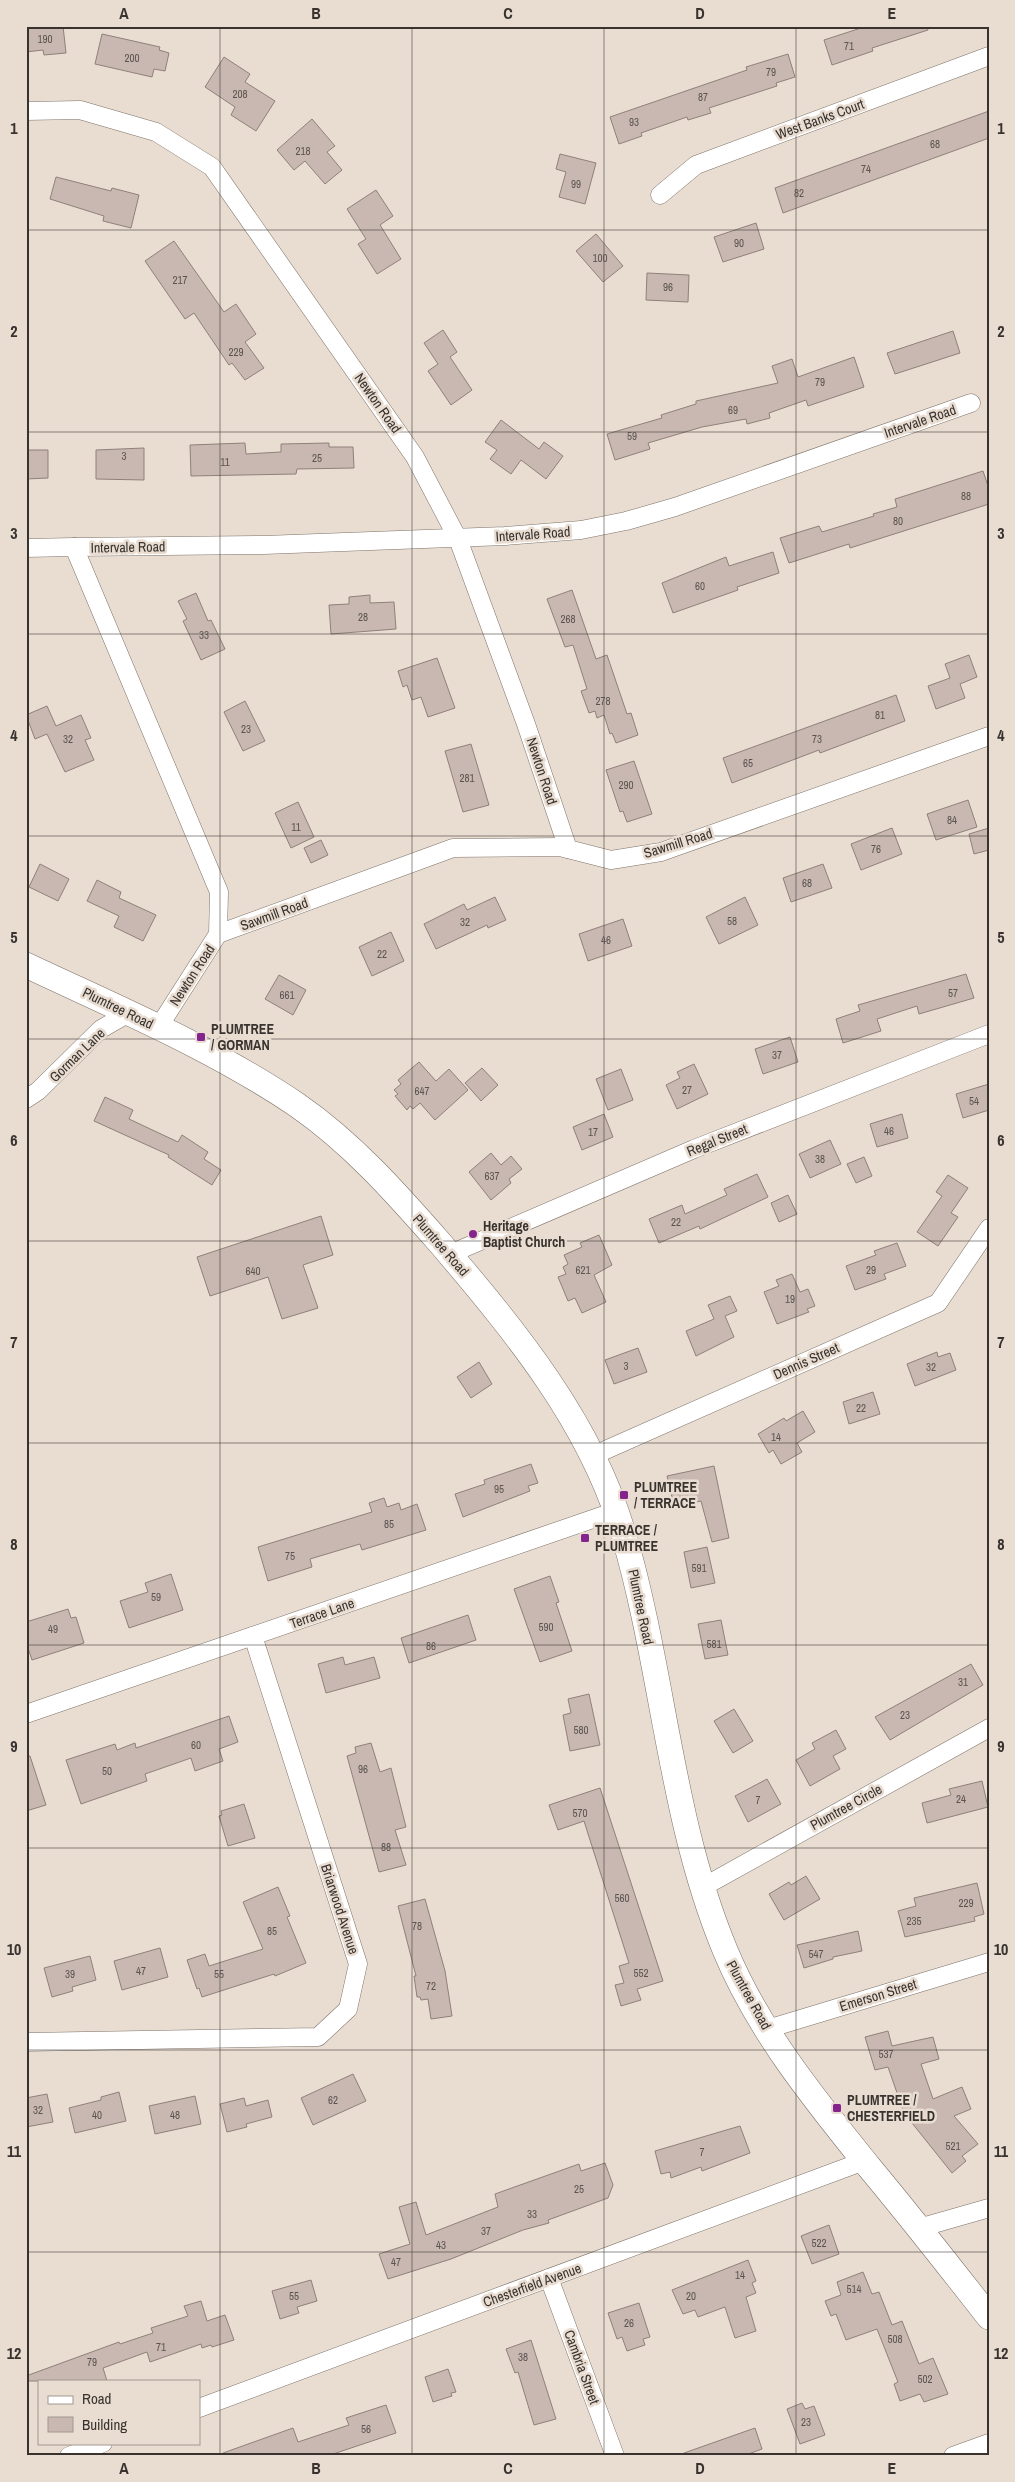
<svg xmlns="http://www.w3.org/2000/svg" width="1015" height="2482" viewBox="0 0 1015 2482" font-family="'Archivo Narrow',sans-serif">
<style>
.building{fill:#c8b8b1;stroke:#8f807a}
.lines{fill:none;stroke-linecap:round;stroke-linejoin:round}
.street-casing{stroke:#7e7369;stroke-width:19}
.secondary-casing{stroke:#7e7369;stroke-width:26}
.street{stroke:#fff;stroke-width:18}
.secondary{stroke:#fff;stroke-width:25}
.grid{fill:none;stroke:#38332f;stroke-width:1;stroke-opacity:0.55}
.poi-dot{fill:#86248d;stroke:#e9dcd1;stroke-width:2}
.labels{text-anchor:middle;dominant-baseline:central;stroke-width:5;stroke-linejoin:round;paint-order:stroke}
.number-label{font-size:11px;fill:#5c5450}
.street-label{font-size:14px;fill:#38332f;stroke:#e9dcd1}
.poi-label{font-size:14px;font-weight:bold;fill:#38332f;stroke:#e9dcd1;text-anchor:start}
.neatline{fill:none;stroke:#38332f;stroke-width:2}
.grid-label{font-size:16px;text-anchor:middle;font-weight:bold;fill:#38332f}
</style>
<rect width="100%" height="100%" fill="#e9dcd1"/>
<!-- building -->
<g class="building">
<path d="M46 26H63L66 53 44 55 43 50 26 52V28Z"/>
<path d="M867 26H927L928 30 872 48 873 51 832 65 824 40Z"/>
<path d="M102 34 160 47 159 50 169 53 165 71 154 69 152 77 95 64Z"/>
<path d="M788 54 795 77 776 83 777 86 709 108 711 113 688 120 687 117 641 133 642 136 619 144 610 117 747 70 746 67Z"/>
<path d="M224 57 250 74 245 82 275 101 256 131 231 115 235 107 205 87Z"/>
<path d="M989 111V138L783 213 775 188Z"/>
<path d="M312 119 335 146 327 152 342 170 325 184 305 161 294 170 277 150Z"/>
<path d="M560 154 596 163 585 204 559 197 566 172 556 169Z"/>
<path d="M56 177 111 191 112 188 139 195 131 228 103 221 104 216 50 199Z"/>
<path d="M376 190 393 216 380 225 401 259 377 274 358 244 366 239 347 209Z"/>
<path d="M756 223 764 249 723 262 714 237Z"/>
<path d="M596 234 623 266 603 282 576 251Z"/>
<path d="M174 241 224 312 236 304 256 334 245 342 264 368 245 380 232 363 229 365 194 313 185 319 145 261Z"/>
<path d="M647 273 689 275 688 302 646 300Z"/>
<path d="M443 330 457 352 450 357 472 390 451 405 428 371 438 364 424 343Z"/>
<path d="M953 331 960 353 895 374 887 353Z"/>
<path d="M854 357 864 387 808 406 806 400 769 413 770 418 747 424 746 419 702 427 648 443 650 449 615 460 607 434 662 418 661 415 696 404V401L778 383 772 366 792 359 798 377Z"/>
<path d="M501 420 539 449 544 442 563 456 546 479 521 460 511 474 490 459 497 450 485 442Z"/>
<path d="M245 443 246 454 281 452V444L329 443V447H353L354 468 297 469 296 474 191 476 190 445Z"/>
<path d="M144 448V480L96 479V450Z"/>
<path d="M26 450H48V478L26 479Z"/>
<path d="M983 471 989 489V504L850 548 849 544 789 563 780 538 819 526 822 532 874 516 873 514 897 507 895 499Z"/>
<path d="M773 552 779 573 737 587 738 590 673 613 662 583 726 557 729 566Z"/>
<path d="M572 590 596 659 607 655 627 714 631 713 638 735 616 743 612 733 610 734 604 715 597 718 595 711 589 713 581 691 587 689 573 645 565 647 547 599Z"/>
<path d="M196 593 208 621 211 620 225 649 201 660 183 621 187 619 178 601Z"/>
<path d="M370 595V603L394 602 396 629 331 634 329 605 349 604V597Z"/>
<path d="M969 655 977 677 960 684 965 698 936 709 928 686 950 678 945 664Z"/>
<path d="M437 658 455 708 428 717 421 697 412 700 407 685 403 687 398 671Z"/>
<path d="M896 695 905 721 820 753 819 750 732 783 723 758Z"/>
<path d="M245 701 265 741 243 751 224 712Z"/>
<path d="M47 706 56 726 81 715 91 738 85 740 94 760 65 772 47 734 35 739 26 715Z"/>
<path d="M471 744 489 805 463 812 445 751Z"/>
<path d="M634 761 652 814 627 822 623 811 620 812 606 770Z"/>
<path d="M968 800 977 827 936 840 927 814Z"/>
<path d="M298 802 314 837 291 848 275 813Z"/>
<path d="M892 828 902 854 861 870 851 844Z"/>
<path d="M989 828V850L974 854 969 834Z"/>
<path d="M321 840 328 855 311 863 304 848Z"/>
<path d="M40 864 69 879 58 901 29 887Z"/>
<path d="M823 864 832 888 791 902 783 878Z"/>
<path d="M97 880 121 892 119 898 156 915 143 941 114 927 119 916 87 901Z"/>
<path d="M495 897 506 920 488 928 487 925 436 949 424 924 464 904 467 910Z"/>
<path d="M745 897 758 925 719 944 706 917Z"/>
<path d="M623 919 632 946 588 961 579 934Z"/>
<path d="M391 932 404 961 372 976 359 947Z"/>
<path d="M966 974 974 998 919 1014 917 1006 877 1019 881 1031 843 1043 836 1019 860 1011 858 1005Z"/>
<path d="M279 975 306 990 293 1015 265 999Z"/>
<path d="M790 1037 798 1062 763 1074 755 1049Z"/>
<path d="M419 1062 436 1081 449 1069 468 1090 435 1120 420 1103 413 1109 410 1106 407 1110 395 1096 398 1094 394 1090 401 1084 398 1080Z"/>
<path d="M694 1064 708 1094 677 1109 666 1085 680 1078 677 1072Z"/>
<path d="M482 1068 498 1085 481 1101 465 1083Z"/>
<path d="M621 1069 633 1100 608 1110 596 1079Z"/>
<path d="M989 1084V1110L963 1118 956 1094Z"/>
<path d="M105 1097 133 1110 129 1119 178 1142 182 1135 208 1152 204 1159 221 1170 212 1185 168 1157 169 1155 94 1121Z"/>
<path d="M604 1114 613 1137 582 1150 573 1127Z"/>
<path d="M902 1114 908 1138 877 1147 870 1124Z"/>
<path d="M830 1140 841 1164 810 1178 799 1154Z"/>
<path d="M491 1153 501 1165 511 1156 522 1169 509 1179 511 1183 491 1200 469 1172Z"/>
<path d="M864 1157 872 1176 856 1183 847 1164Z"/>
<path d="M757 1174 768 1197 700 1229 699 1226 659 1243 649 1219 682 1205 685 1214 727 1195 724 1189Z"/>
<path d="M948 1175 968 1188 951 1213 958 1217 938 1246 917 1232 942 1196 936 1192Z"/>
<path d="M788 1195 797 1214 779 1222 771 1203Z"/>
<path d="M321 1216 333 1255 303 1265 318 1308 282 1319 268 1277 210 1296 197 1257Z"/>
<path d="M599 1235 612 1265 594 1275 606 1302 582 1313 575 1298 568 1301 558 1277 566 1274 563 1267 568 1264 564 1255 582 1247 580 1243Z"/>
<path d="M897 1243 906 1266 884 1274 886 1279 855 1290 846 1266 876 1255 874 1251Z"/>
<path d="M792 1274 800 1292 808 1289 815 1306 807 1309 809 1312 777 1324 764 1292 779 1286 776 1280Z"/>
<path d="M730 1296 737 1311 725 1316 734 1337 696 1356 686 1331 714 1319 708 1305Z"/>
<path d="M638 1348 647 1372 614 1384 605 1360Z"/>
<path d="M937 1352 938 1357 950 1353 956 1370 915 1386 907 1364Z"/>
<path d="M479 1362 492 1384 471 1398 457 1377Z"/>
<path d="M873 1392 880 1414 849 1424 843 1402Z"/>
<path d="M803 1411 815 1432 797 1443 802 1452 781 1464 773 1450 769 1453 758 1434 784 1418 786 1421Z"/>
<path d="M531 1464 538 1483 528 1486 530 1491 463 1517 455 1494 485 1484 484 1480Z"/>
<path d="M714 1466 729 1538 712 1542 701 1501 674 1506 667 1476Z"/>
<path d="M384 1498 387 1507 399 1503 401 1510 417 1504 426 1530 362 1550 360 1544 310 1559 312 1567 268 1581 258 1547 372 1512 369 1503Z"/>
<path d="M707 1547 715 1583 691 1588 684 1552Z"/>
<path d="M171 1574 183 1610 129 1628 120 1601 148 1592 145 1583Z"/>
<path d="M550 1576 559 1602 556 1603 572 1651 540 1662 514 1589Z"/>
<path d="M68 1609 71 1618 76 1617 84 1643 32 1660 26 1642V1622Z"/>
<path d="M468 1615 476 1640 409 1663 401 1638Z"/>
<path d="M721 1620 728 1655 705 1659 698 1624Z"/>
<path d="M343 1657 345 1665 374 1657 380 1678 326 1693 318 1664Z"/>
<path d="M971 1664 983 1685 890 1740 875 1717Z"/>
<path d="M589 1694 600 1745 570 1751 563 1715 571 1713 568 1699Z"/>
<path d="M734 1709 753 1741 733 1753 714 1721Z"/>
<path d="M229 1716 238 1742 219 1749 223 1761 195 1771 191 1758 145 1774 147 1781 81 1804 66 1760 115 1744 117 1750 135 1743 136 1748Z"/>
<path d="M836 1730 846 1749 833 1756 840 1769 810 1786 796 1760 815 1749 812 1743Z"/>
<path d="M371 1743 380 1772 391 1768 406 1827 395 1830 406 1865 379 1872 347 1756 356 1753 355 1747Z"/>
<path d="M26 1756H30L46 1805 26 1811Z"/>
<path d="M767 1779 781 1804 748 1822 735 1796Z"/>
<path d="M982 1781 988 1807 927 1823 922 1803 951 1795 949 1789Z"/>
<path d="M600 1788 663 1981 637 1989 641 2000 621 2006 615 1985 624 1983 619 1966 629 1963 584 1821 558 1830 549 1805Z"/>
<path d="M244 1804 255 1838 228 1846 219 1816 222 1815 221 1811Z"/>
<path d="M806 1876 820 1899 784 1920 769 1894 789 1882 791 1885Z"/>
<path d="M977 1883 984 1914 974 1917 975 1921 905 1937 898 1911 916 1906 914 1898Z"/>
<path d="M278 1887 290 1916 287 1917 306 1963 275 1976 274 1974 202 1997 199 1988 197 1989 187 1960 205 1954 209 1966 263 1949 243 1902Z"/>
<path d="M425 1899 445 1971 452 2016 431 2019 428 1999 421 2000 420 1997H417L414 1976H416L398 1906Z"/>
<path d="M858 1931 862 1951 833 1957V1959L804 1968 797 1945Z"/>
<path d="M160 1948 168 1977 122 1990 114 1961Z"/>
<path d="M90 1956 96 1980 72 1987 73 1991 52 1997 44 1968Z"/>
<path d="M888 2031 892 2046 933 2037 939 2059 921 2064 933 2099 962 2087 971 2109 954 2116 978 2144 962 2156 966 2161 952 2173 904 2113 888 2067 875 2070 865 2037Z"/>
<path d="M353 2074 366 2101 313 2125 301 2098Z"/>
<path d="M119 2092 126 2121 75 2133 69 2108 101 2100V2097Z"/>
<path d="M47 2094 53 2122 26 2127V2098Z"/>
<path d="M195 2096 201 2124 155 2134 149 2106Z"/>
<path d="M244 2098 246 2106 268 2100 272 2117 246 2124 247 2127 227 2132 220 2104Z"/>
<path d="M740 2126 750 2153 702 2171 701 2167 671 2178 670 2172 661 2174 655 2151Z"/>
<path d="M605 2163 613 2185 608 2198 548 2220 549 2223 523 2230 451 2259 388 2279 379 2254 410 2244 399 2207 416 2202 426 2235 498 2207 495 2194 579 2164 581 2171Z"/>
<path d="M829 2225 839 2254 812 2264 801 2236Z"/>
<path d="M748 2260 756 2281 752 2283 756 2293 746 2297 756 2331 735 2338 725 2307 698 2317 695 2310 683 2314 672 2290Z"/>
<path d="M863 2272 872 2294 879 2292 892 2325 902 2321 919 2364 933 2358 948 2394 924 2402 920 2394 900 2401 894 2384 898 2382 877 2329 846 2340 836 2314 831 2316 825 2301 841 2295 837 2282Z"/>
<path d="M311 2280 317 2301 297 2307 299 2313 280 2319 272 2291Z"/>
<path d="M201 2301 207 2321 225 2315 234 2340 212 2347 211 2345 202 2348 201 2344 150 2362 147 2352 103 2368 107 2381H26V2376L119 2342 120 2344 153 2333 151 2328 188 2316 184 2306Z"/>
<path d="M639 2303 650 2337 643 2339 645 2345 627 2351 622 2337 617 2339 608 2313Z"/>
<path d="M531 2340 556 2419 534 2425 518 2372 515 2373 506 2349Z"/>
<path d="M448 2369 456 2392 451 2393 452 2396 433 2402 425 2377Z"/>
<path d="M802 2403 805 2409 814 2406 825 2435 800 2444 787 2409Z"/>
<path d="M386 2405 396 2433 327 2456H223V2453L293 2428 298 2442 349 2425 346 2418Z"/>
<path d="M755 2428 762 2449 743 2456H684V2453Z"/>
</g>
<g class="lines">
<defs>
<g id="street">
<path d="M26 111 80 110 156 132 212 167 415 457 458 539 526 724 568 849"/>
<path d="M660 195 696 165 989 56"/>
<path d="M74 547 264 545 505 536 581 530 626 521 675 507 971 403"/>
<path d="M26 548 74 547 219 892 218 934 158 1028"/>
<path d="M218 934 453 848 560 847 611 860 661 852 989 736"/>
<path d="M26 1099 38 1091 101 1029 129 1013"/>
<path d="M450 1254 694 1149 989 1034"/>
<path d="M592 1456 938 1303 989 1228"/>
<path d="M26 1714 616 1511"/>
<path d="M703 1887 989 1728"/>
<path d="M767 2029 989 1962"/>
<path d="M26 2042 318 2037 348 2009 358 1964 253 1636"/>
<path d="M919 2228 989 2208"/>
<path d="M549 2278 615 2456"/>
<path d="M199 2408 864 2161"/>
<path d="M69 2456 103 2443"/>
<path d="M953 2456 989 2443"/>
</g>
<path id="secondary" d="M26 965C117 1008 213 1048 297 1105 352 1143 396 1193 440 1243 515 1331 592 1424 624 1536 664 1672 670 1818 725 1950 758 2030 815 2100 869 2167 910 2216 949 2266 989 2317"/>
</defs>
<!-- street casing -->
<use href="#street" class="street-casing"/>
<!-- secondary casing -->
<use href="#secondary" class="secondary-casing"/>
<!-- street -->
<use href="#street" class="street"/>
<!-- secondary -->
<use href="#secondary" class="secondary"/>
</g>
<!-- grid -->
<path class="grid" d="M220 26V2456M412 26V2456M604 26V2456M796 26V2456M26 230H989M26 432H989M26 634H989M26 836H989M26 1039H989M26 1241H989M26 1443H989M26 1645H989M26 1848H989M26 2050H989M26 2252H989"/>
<!-- markers -->
<g class="poi-dot">
<rect x="196" y="1032" width="10" height="10" rx="2.5"/>
<circle cx="473" cy="1234" r="5"/>
<rect x="619" y="1490" width="10" height="10" rx="2.5"/>
<rect x="580" y="1533" width="10" height="10" rx="2.5"/>
<rect x="832" y="2103" width="10" height="10" rx="2.5"/>
</g>
<g class="labels">
<!-- number labels -->
<g class="number-label">
<text x="45" y="39">190</text>
<text x="849" y="46">71</text>
<text x="132" y="58">200</text>
<text x="771" y="72">79</text>
<text x="240" y="94">208</text>
<text x="703" y="97">87</text>
<text x="634" y="122">93</text>
<text x="935" y="144">68</text>
<text x="303" y="151">218</text>
<text x="866" y="169">74</text>
<text x="576" y="184">99</text>
<text x="799" y="193">82</text>
<text x="739" y="243">90</text>
<text x="600" y="258">100</text>
<text x="180" y="280">217</text>
<text x="668" y="287">96</text>
<text x="236" y="352">229</text>
<text x="820" y="382">79</text>
<text x="733" y="410">69</text>
<text x="632" y="436">59</text>
<text x="124" y="456">3</text>
<text x="317" y="458">25</text>
<text x="225" y="462">11</text>
<text x="966" y="496">88</text>
<text x="898" y="521">80</text>
<text x="700" y="586">60</text>
<text x="363" y="617">28</text>
<text x="568" y="619">268</text>
<text x="204" y="635">33</text>
<text x="603" y="701">278</text>
<text x="880" y="715">81</text>
<text x="246" y="729">23</text>
<text x="68" y="739">32</text>
<text x="817" y="739">73</text>
<text x="748" y="763">65</text>
<text x="467" y="778">281</text>
<text x="626" y="785">290</text>
<text x="952" y="820">84</text>
<text x="296" y="827">11</text>
<text x="876" y="849">76</text>
<text x="807" y="883">68</text>
<text x="732" y="921">58</text>
<text x="465" y="922">32</text>
<text x="606" y="940">46</text>
<text x="382" y="954">22</text>
<text x="953" y="993">57</text>
<text x="287" y="995">661</text>
<text x="777" y="1055">37</text>
<text x="687" y="1090">27</text>
<text x="422" y="1091">647</text>
<text x="974" y="1101">54</text>
<text x="889" y="1131">46</text>
<text x="593" y="1132">17</text>
<text x="820" y="1159">38</text>
<text x="492" y="1176">637</text>
<text x="676" y="1222">22</text>
<text x="583" y="1270">621</text>
<text x="871" y="1270">29</text>
<text x="253" y="1271">640</text>
<text x="790" y="1299">19</text>
<text x="626" y="1366">3</text>
<text x="931" y="1367">32</text>
<text x="861" y="1408">22</text>
<text x="776" y="1437">14</text>
<text x="499" y="1489">95</text>
<text x="389" y="1524">85</text>
<text x="290" y="1556">75</text>
<text x="699" y="1568">591</text>
<text x="156" y="1597">59</text>
<text x="546" y="1627">590</text>
<text x="53" y="1629">49</text>
<text x="714" y="1644">581</text>
<text x="431" y="1646">86</text>
<text x="963" y="1682">31</text>
<text x="905" y="1715">23</text>
<text x="581" y="1730">580</text>
<text x="196" y="1745">60</text>
<text x="363" y="1769">96</text>
<text x="107" y="1771">50</text>
<text x="961" y="1799">24</text>
<text x="758" y="1800">7</text>
<text x="580" y="1813">570</text>
<text x="386" y="1847">88</text>
<text x="622" y="1898">560</text>
<text x="966" y="1903">229</text>
<text x="914" y="1921">235</text>
<text x="417" y="1926">78</text>
<text x="272" y="1931">85</text>
<text x="816" y="1954">547</text>
<text x="141" y="1971">47</text>
<text x="641" y="1973">552</text>
<text x="70" y="1974">39</text>
<text x="219" y="1974">55</text>
<text x="431" y="1986">72</text>
<text x="886" y="2054">537</text>
<text x="333" y="2100">62</text>
<text x="38" y="2110">32</text>
<text x="97" y="2115">40</text>
<text x="175" y="2115">48</text>
<text x="953" y="2146">521</text>
<text x="702" y="2152">7</text>
<text x="579" y="2189">25</text>
<text x="532" y="2214">33</text>
<text x="486" y="2231">37</text>
<text x="819" y="2243">522</text>
<text x="441" y="2245">43</text>
<text x="396" y="2262">47</text>
<text x="740" y="2275">14</text>
<text x="854" y="2289">514</text>
<text x="294" y="2296">55</text>
<text x="691" y="2296">20</text>
<text x="629" y="2323">26</text>
<text x="895" y="2339">508</text>
<text x="161" y="2347">71</text>
<text x="523" y="2357">38</text>
<text x="92" y="2362">79</text>
<text x="925" y="2379">502</text>
<text x="806" y="2422">23</text>
<text x="366" y="2429">56</text>
</g>
<!-- street labels -->
<g class="street-label">
<text transform="translate(820 119) rotate(-20)">West Banks Court</text>
<text transform="translate(378 403) rotate(55)">Newton Road</text>
<text transform="translate(920 421) rotate(-19)">Intervale Road</text>
<text transform="translate(533 534) rotate(-4)">Intervale Road</text>
<text transform="translate(128 547) rotate(-1)">Intervale Road</text>
<text transform="translate(542 771) rotate(72)">Newton Road</text>
<text transform="translate(678 843) rotate(-17)">Sawmill Road</text>
<text transform="translate(274 914) rotate(-20)">Sawmill Road</text>
<text transform="translate(192 975) rotate(-57)">Newton Road</text>
<text transform="translate(118 1008) rotate(26)">Plumtree Road</text>
<text transform="translate(77 1055) rotate(-44)">Gorman Lane</text>
<text transform="translate(717 1140) rotate(-22)">Regal Street</text>
<text transform="translate(441 1245) rotate(49)">Plumtree Road</text>
<text transform="translate(806 1361) rotate(-24)">Dennis Street</text>
<text transform="translate(641 1607) rotate(78)">Plumtree Road</text>
<text transform="translate(322 1613) rotate(-19)">Terrace Lane</text>
<text transform="translate(846 1807) rotate(-29)">Plumtree Circle</text>
<text transform="translate(340 1909) rotate(72)">Briarwood Avenue</text>
<text transform="translate(749 1995) rotate(61)">Plumtree Road</text>
<text transform="translate(878 1995) rotate(-17)">Emerson Street</text>
<text transform="translate(532 2285) rotate(-20)">Chesterfield Avenue</text>
<text transform="translate(582 2367) rotate(70)">Cambria Street</text>
</g>
<!-- poi labels -->
<g class="poi-label">
<text x="211" y="1029">PLUMTREE<tspan x="211" dy="16">/ GORMAN</tspan></text>
<text x="483" y="1226">Heritage<tspan x="483" dy="16">Baptist Church</tspan></text>
<text x="634" y="1487">PLUMTREE<tspan x="634" dy="16">/ TERRACE</tspan></text>
<text x="595" y="1530">TERRACE /<tspan x="595" dy="16">PLUMTREE</tspan></text>
<text x="847" y="2100">PLUMTREE /<tspan x="847" dy="16">CHESTERFIELD</tspan></text>
</g>
</g>
<!-- border -->
<rect width="1015" height="2482" fill="none" stroke="#e9dcd1" stroke-width="55"/>
<!-- legend -->
<rect x="38" y="2380" width="162" height="65" fill="#e9dcd1" stroke="#a29890"/>
<rect x="48" y="2396" width="25" height="8" fill="#ffffff" stroke="#a29890"/>
<text x="82" y="2404" font-size="15" fill="#38332f">Road</text>
<rect x="48" y="2417" width="25" height="15" fill="#c8b8b1" stroke="#a29890"/>
<text x="82" y="2430" font-size="15" fill="#38332f">Building</text>
<rect x="28" y="28" width="960" height="2426" class="neatline"/>
<g class="grid-label">
<text x="124" y="19">A</text>
<text x="316" y="19">B</text>
<text x="508" y="19">C</text>
<text x="700" y="19">D</text>
<text x="892" y="19">E</text>
<text x="14" y="134">1</text>
<text x="1001" y="134">1</text>
<text x="14" y="337">2</text>
<text x="1001" y="337">2</text>
<text x="14" y="539">3</text>
<text x="1001" y="539">3</text>
<text x="14" y="741">4</text>
<text x="1001" y="741">4</text>
<text x="14" y="943">5</text>
<text x="1001" y="943">5</text>
<text x="14" y="1146">6</text>
<text x="1001" y="1146">6</text>
<text x="14" y="1348">7</text>
<text x="1001" y="1348">7</text>
<text x="14" y="1550">8</text>
<text x="1001" y="1550">8</text>
<text x="14" y="1752">9</text>
<text x="1001" y="1752">9</text>
<text x="14" y="1955">10</text>
<text x="1001" y="1955">10</text>
<text x="14" y="2157">11</text>
<text x="1001" y="2157">11</text>
<text x="14" y="2359">12</text>
<text x="1001" y="2359">12</text>
<text x="124" y="2474">A</text>
<text x="316" y="2474">B</text>
<text x="508" y="2474">C</text>
<text x="700" y="2474">D</text>
<text x="892" y="2474">E</text>
</g>
</svg>
